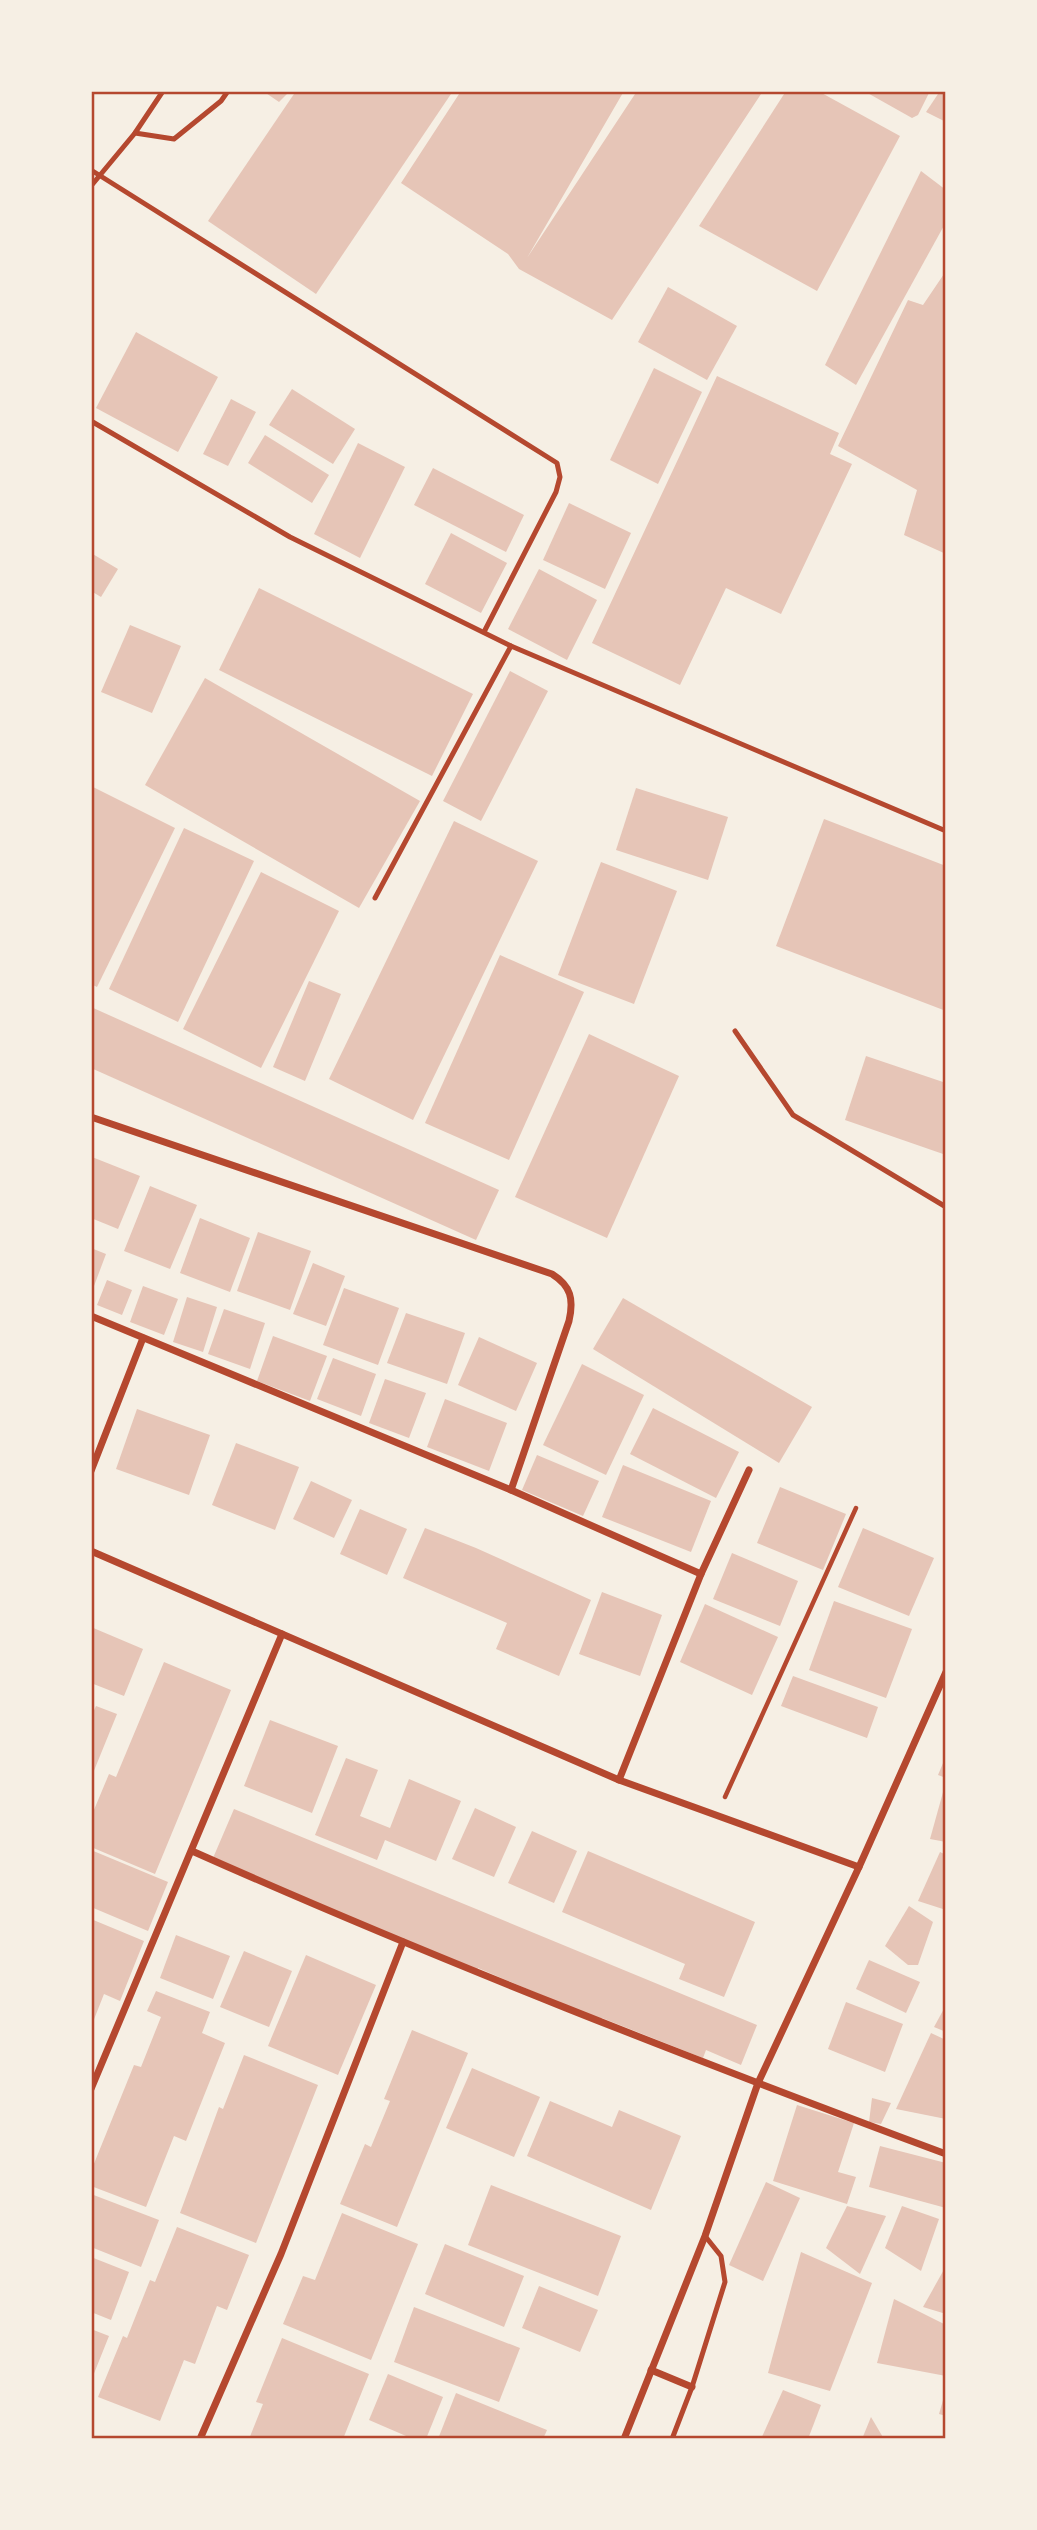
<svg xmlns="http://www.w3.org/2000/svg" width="1037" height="2530" viewBox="0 0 1037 2530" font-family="'Sofia Sans Condensed',sans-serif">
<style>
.building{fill:#e6c5b7}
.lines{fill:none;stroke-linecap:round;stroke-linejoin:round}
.path{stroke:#b5482f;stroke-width:4.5}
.service{stroke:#b5482f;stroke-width:5}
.minor{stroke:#b5482f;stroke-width:7}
.neatline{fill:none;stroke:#b5482f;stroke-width:2.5}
</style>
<rect width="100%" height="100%" fill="#f6efe4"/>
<!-- building -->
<g class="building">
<path d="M263 91H290L279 102Z"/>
<path d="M296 91H453L316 294 208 221Z"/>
<path d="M461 91H624L527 258 637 91H763L612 320 519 269 508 254 401 183Z"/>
<path d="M786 91H818L900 136 817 291 699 226Z"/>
<path d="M864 91H930L918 115 912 118Z"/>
<path d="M940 91H946V122L926 112Z"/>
<path d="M921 171 946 190V222L856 385 825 365Z"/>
<path d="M946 271V554L904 535 917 490 838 446 908 300 923 305Z"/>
<path d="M668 287 737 326 707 380 638 342Z"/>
<path d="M136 332 218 377 178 452 96 408Z"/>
<path d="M654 368 702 392 658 484 610 460Z"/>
<path d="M717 376 839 433 830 454 852 464 781 614 726 588 680 685 592 643Z"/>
<path d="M292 389 355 429 333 464 269 425Z"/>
<path d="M231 399 256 412 228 466 203 454Z"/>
<path d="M265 435 329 475 312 503 248 463Z"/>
<path d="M358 443 405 467 360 558 314 534Z"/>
<path d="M433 468 524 515 506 552 414 505Z"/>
<path d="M569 503 631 533 605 589 543 560Z"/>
<path d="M451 533 507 563 481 613 425 584Z"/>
<path d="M91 553 118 569 101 597 91 591Z"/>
<path d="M539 569 597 600 567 660 508 629Z"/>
<path d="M259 588 473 694 432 776 219 670Z"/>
<path d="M130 625 181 646 152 713 101 692Z"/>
<path d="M510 671 548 691 481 821 443 801Z"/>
<path d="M205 678 420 801 359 908 145 785Z"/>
<path d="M91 786 175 828 97 987 91 984Z"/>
<path d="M636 788 728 817 708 880 616 850Z"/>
<path d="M824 819 946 866V1011L776 946Z"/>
<path d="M454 821 538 861 413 1120 329 1079Z"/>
<path d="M184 828 254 861 178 1022 109 989Z"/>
<path d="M601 862 677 891 634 1004 558 975Z"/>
<path d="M261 872 339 911 261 1068 183 1029Z"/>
<path d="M500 955 584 992 509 1160 425 1123Z"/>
<path d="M309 981 341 994 305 1081 273 1067Z"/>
<path d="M91 1007 499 1190 476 1240 91 1068Z"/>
<path d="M589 1034 679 1076 607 1238 515 1197Z"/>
<path d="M866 1056 946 1083V1155L845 1120Z"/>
<path d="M92 1157 140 1176 118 1229 91 1218Z"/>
<path d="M150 1186 197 1205 170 1269 124 1251Z"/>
<path d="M200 1218 250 1238 230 1292 180 1273Z"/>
<path d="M258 1232 311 1251 290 1310 237 1291Z"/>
<path d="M91 1248 106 1254 91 1294Z"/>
<path d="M313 1263 345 1276 326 1326 293 1314Z"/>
<path d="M107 1280 132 1290 122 1315 97 1305Z"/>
<path d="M143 1286 178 1299 164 1335 130 1322Z"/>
<path d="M344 1288 399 1308 378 1365 323 1345Z"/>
<path d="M187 1297 217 1307 203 1352 173 1342Z"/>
<path d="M623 1298 812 1407 779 1463 593 1349Z"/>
<path d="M224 1309 265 1323 250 1369 208 1354Z"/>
<path d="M406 1313 465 1333 447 1384 387 1363Z"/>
<path d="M273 1336 327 1356 310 1401 257 1381Z"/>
<path d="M479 1337 537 1363 516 1411 458 1385Z"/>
<path d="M333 1358 376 1374 361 1416 317 1399Z"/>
<path d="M582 1364 644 1395 606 1475 543 1445Z"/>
<path d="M385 1379 426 1393 409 1438 369 1423Z"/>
<path d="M445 1399 507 1423 489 1471 427 1447Z"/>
<path d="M653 1408 739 1452 716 1498 630 1454Z"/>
<path d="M137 1409 210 1435 189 1495 116 1469Z"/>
<path d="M236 1443 299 1467 275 1530 212 1505Z"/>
<path d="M537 1455 599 1481 583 1516 522 1490Z"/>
<path d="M623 1465 711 1501 691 1552 602 1517Z"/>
<path d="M311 1481 352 1500 334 1538 293 1519Z"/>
<path d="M780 1487 846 1514 823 1570 757 1543Z"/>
<path d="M360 1509 407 1529 387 1575 340 1554Z"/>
<path d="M425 1528 476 1548 591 1600 559 1676 496 1649 507 1623 403 1578Z"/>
<path d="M863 1528 934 1558 909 1616 838 1587Z"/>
<path d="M732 1553 798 1581 780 1626 713 1599Z"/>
<path d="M602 1592 662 1615 640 1676 579 1654Z"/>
<path d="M834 1601 912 1629 886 1698 809 1670Z"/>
<path d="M705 1604 778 1637 752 1695 680 1662Z"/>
<path d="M91 1627 143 1649 124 1696 91 1683Z"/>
<path d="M164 1662 231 1690 155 1874 91 1847V1817L109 1774 116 1777Z"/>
<path d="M793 1676 878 1707 867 1738 781 1706Z"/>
<path d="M96 1706 117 1714 91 1778V1717Z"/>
<path d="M270 1720 338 1746 312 1813 244 1786Z"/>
<path d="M946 1756V1778L938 1775Z"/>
<path d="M346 1758 378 1770 360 1816 390 1828 409 1779 461 1801 436 1861 385 1840 377 1860 315 1835Z"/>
<path d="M945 1785 946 1786V1842L930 1839Z"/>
<path d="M475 1808 516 1827 494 1877 452 1859Z"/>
<path d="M234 1809 757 2025 741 2065 706 2050 703 2058 602 2018 600 2020 478 1968 477 1971 213 1858Z"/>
<path d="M532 1831 577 1851 554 1903 508 1883Z"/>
<path d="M91 1850 168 1882 148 1931 91 1907Z"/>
<path d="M588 1851 755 1922 724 1997 679 1979 685 1964 562 1912Z"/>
<path d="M940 1852 946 1855V1910L918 1901Z"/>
<path d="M909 1906 933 1922 918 1965H908L885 1946Z"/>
<path d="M91 1919 144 1941 120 2001 104 1994 91 2027Z"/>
<path d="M176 1935 230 1956 213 1999 160 1978Z"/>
<path d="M244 1951 292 1971 269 2027 220 2007Z"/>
<path d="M306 1955 376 1985 338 2075 268 2046Z"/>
<path d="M869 1960 920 1982 906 2013 856 1989Z"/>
<path d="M156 1991 210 2012 202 2033 225 2043 186 2141 174 2136 146 2207 91 2186V2171L134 2065 141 2067 161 2017 147 2011Z"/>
<path d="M846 2002 903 2024 885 2072 828 2049Z"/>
<path d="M946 2005V2032L934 2027Z"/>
<path d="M412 2030 468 2053 397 2227 340 2204 365 2144 371 2147 390 2101 384 2099Z"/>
<path d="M931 2033 946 2040V2119L896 2109Z"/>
<path d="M244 2055 318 2085 256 2243 180 2213 219 2107 223 2109Z"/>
<path d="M472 2068 540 2097 514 2157 446 2128Z"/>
<path d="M872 2098 891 2103 881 2124 869 2122Z"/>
<path d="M550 2101 612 2127 619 2110 681 2136 651 2210 527 2156Z"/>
<path d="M797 2105 854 2123 838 2172 856 2177 847 2204 773 2181Z"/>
<path d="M880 2146 946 2163V2208L869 2187Z"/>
<path d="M766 2182 800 2198 763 2281 729 2265Z"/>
<path d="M491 2185 621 2236 598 2296 468 2245Z"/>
<path d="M91 2194 159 2220 141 2267 91 2247Z"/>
<path d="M847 2206 886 2216 860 2274 826 2248Z"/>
<path d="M902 2206 939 2219 921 2271 885 2248Z"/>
<path d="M342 2213 418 2244 371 2360 283 2324 303 2276 315 2280Z"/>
<path d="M177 2227 249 2255 227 2310 217 2306 195 2364 184 2360 160 2421 98 2397 123 2336 127 2338 150 2280 155 2282Z"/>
<path d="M445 2244 524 2276 504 2327 425 2294Z"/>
<path d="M801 2252 872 2283 830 2391 768 2373Z"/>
<path d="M91 2257 129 2272 111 2320 91 2312Z"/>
<path d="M946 2266V2314L923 2307Z"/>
<path d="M539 2286 598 2310 580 2352 522 2328Z"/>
<path d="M894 2299 946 2325V2376L877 2363Z"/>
<path d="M414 2307 520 2348 499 2402 394 2362Z"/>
<path d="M91 2329 109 2336 91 2381Z"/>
<path d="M282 2338 369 2374 343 2439H249L263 2404 256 2402Z"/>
<path d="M388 2374 443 2397 426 2439H413L369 2420Z"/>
<path d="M783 2390 821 2405 808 2439H761Z"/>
<path d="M946 2390V2416L939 2414Z"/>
<path d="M456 2393 547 2430 543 2439H438Z"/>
<path d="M871 2417 884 2439H862Z"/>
</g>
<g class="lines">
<!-- path -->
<path class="path" d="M725 1797 856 1508"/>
<!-- service -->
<g class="service">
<path d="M135 133 174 139 221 101 228 91"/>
<path d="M91 170 557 463 560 477 556 492 484 632"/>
<path d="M91 186 135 133 163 91"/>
<path d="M91 421 290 537 511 646 946 831"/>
<path d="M375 898 511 646"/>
<path d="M735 1031 793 1115 946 1207"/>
<path d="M672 2439 692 2387 725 2282 721 2256 705 2236"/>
</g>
<!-- minor -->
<g class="minor">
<path d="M91 1117 552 1274C571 1286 574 1299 569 1321L511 1490"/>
<path d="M91 1316 511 1490 701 1574"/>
<path d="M91 1471 143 1338"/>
<path d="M91 1551 619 1780 859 1867"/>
<path d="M619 1780 701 1574 749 1470"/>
<path d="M192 1851C439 1961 692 2059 946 2154"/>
<path d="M91 2089 282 1634"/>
<path d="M651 2370 692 2387"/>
<path d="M200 2439 281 2254 403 1942"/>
<path d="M624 2439 705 2236 758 2083 859 1867 946 1672"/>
</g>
</g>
<!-- border -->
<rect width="1037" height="2530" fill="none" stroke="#f6efe4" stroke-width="186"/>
<rect x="93" y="93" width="851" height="2344" class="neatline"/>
</svg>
